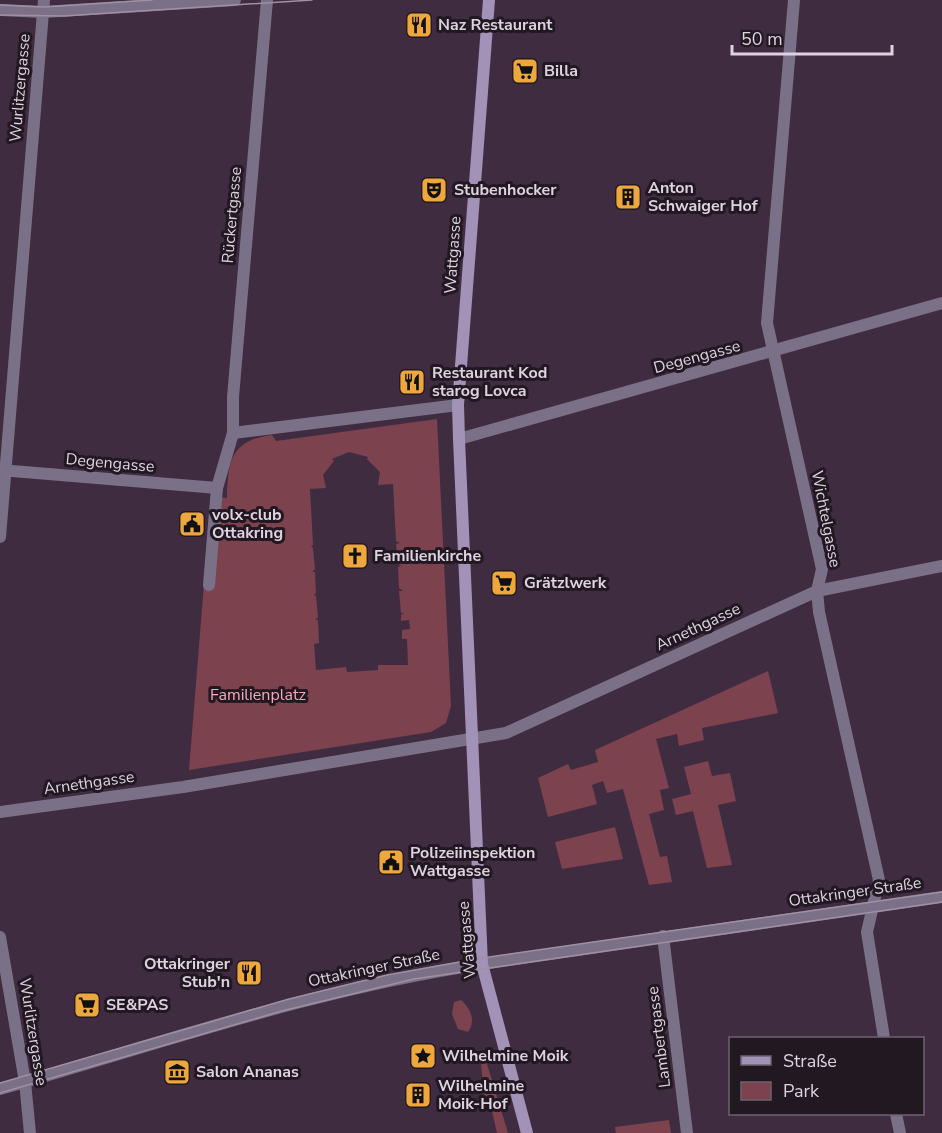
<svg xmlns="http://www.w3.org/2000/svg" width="942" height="1133" viewBox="0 0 942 1133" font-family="'Nunito Sans',sans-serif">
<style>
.green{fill:#7c424d;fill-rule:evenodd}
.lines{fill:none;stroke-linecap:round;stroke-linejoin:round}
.minor{stroke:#7a7188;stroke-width:12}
.tertiary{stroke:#7a7188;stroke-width:12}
.secondary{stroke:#a292b7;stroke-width:12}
.tram{stroke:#a090a1;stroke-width:1.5}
.labels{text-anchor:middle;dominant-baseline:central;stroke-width:6;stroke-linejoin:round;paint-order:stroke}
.poi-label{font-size:16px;font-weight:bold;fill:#dfd2e0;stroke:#211822;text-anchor:start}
.street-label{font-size:16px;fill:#dfd2e0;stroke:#211822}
.park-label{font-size:16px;fill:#f5a9b6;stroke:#211822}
</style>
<rect width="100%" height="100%" fill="#402c41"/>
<!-- green -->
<g class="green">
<path d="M437 419 451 706 446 723 431 732 189 770 211 497 227 498C228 461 231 440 272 435L276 441ZM349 452 368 457 367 459 380 472 378 485 393 484 396 541 400 543 396 544 398 564 401 566 398 567 399 588 403 591H399L401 613H404L401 615V621L409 620 410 629 402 630V639H407L408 665H378V670L347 672 346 667 316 670 314 644 319 643 318 620H315L318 617 316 596 314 595 316 593 315 572H312L315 569 313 548 311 546 313 545 310 489 326 488 323 475 334 461 332 459Z"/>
<path d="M768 671 778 713 702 728 704 740 679 746 677 734 656 739 669 788 660 790 664 810 649 814 660 857 667 856 672 882 649 885 623 789 607 793 603 781 592 785 597 804 548 817 538 778 568 764 571 770 598 762 595 750Z"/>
<path d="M708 761 712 776 730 773 736 801 718 805 732 865 707 868 693 811 676 815 672 799 691 794 684 767Z"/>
<path d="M615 827 623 859 562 869 555 842Z"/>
<path d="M461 1000C471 1009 476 1021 468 1032L458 1029 452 1014 454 1002Z"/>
<path d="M484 1054 508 1133H497L490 1102 485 1103 480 1055Z"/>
<path d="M669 1120 671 1133H616L615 1127Z"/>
</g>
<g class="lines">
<!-- minor -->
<g class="minor">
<path d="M794 0 767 323 822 569 817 591 819 612 879 880 867 932 884 1038"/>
<path d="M233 433 458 405"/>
<path d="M459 439 942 303"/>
<path d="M0 470 217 488"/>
<path d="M0 537 44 0"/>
<path d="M209 585 217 488 233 433V397L267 0"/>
<path d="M0 812 183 787 506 733 817 591 942 566"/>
<path d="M663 936 687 1133"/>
<path d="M0 937 25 1082 30 1133"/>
<path d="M0 1089C162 1043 315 989 482 964"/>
<path d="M896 1114 900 1133"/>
</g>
<!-- tertiary -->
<g class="tertiary">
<path d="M0 10 43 12 235 0"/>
<path d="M482 964 942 897"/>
</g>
<!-- secondary -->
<path class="secondary" d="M489 0 458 405 459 439 482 964 527 1133"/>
<!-- tram -->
<g class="tram">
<path d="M0 5 44 7 152 0"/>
<path d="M0 15 64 16 312 0"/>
<path d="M0 1083 289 999 387 975 482 958 942 892"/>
<path d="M0 1093 282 1011 414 979 942 902"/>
</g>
</g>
<!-- icons -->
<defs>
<symbol id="restaurant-square" viewBox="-11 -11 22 22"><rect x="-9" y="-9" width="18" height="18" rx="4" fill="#eea73d" stroke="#211822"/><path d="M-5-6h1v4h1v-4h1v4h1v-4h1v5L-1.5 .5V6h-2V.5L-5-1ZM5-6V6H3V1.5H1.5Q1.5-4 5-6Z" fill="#111"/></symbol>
<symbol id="supermarket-square" viewBox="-11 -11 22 22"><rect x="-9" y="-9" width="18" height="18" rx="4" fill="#eea73d" stroke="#211822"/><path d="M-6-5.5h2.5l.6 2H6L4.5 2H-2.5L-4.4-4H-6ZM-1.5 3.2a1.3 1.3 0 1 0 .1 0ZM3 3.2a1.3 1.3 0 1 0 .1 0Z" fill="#111"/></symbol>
<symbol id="theatre-square" viewBox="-11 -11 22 22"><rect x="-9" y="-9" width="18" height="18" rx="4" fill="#eea73d" stroke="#211822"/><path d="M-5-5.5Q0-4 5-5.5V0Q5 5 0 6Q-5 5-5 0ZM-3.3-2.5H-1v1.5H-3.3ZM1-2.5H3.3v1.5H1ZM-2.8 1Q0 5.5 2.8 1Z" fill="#111"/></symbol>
<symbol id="building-square" viewBox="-11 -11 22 22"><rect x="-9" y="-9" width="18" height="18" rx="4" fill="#eea73d" stroke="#211822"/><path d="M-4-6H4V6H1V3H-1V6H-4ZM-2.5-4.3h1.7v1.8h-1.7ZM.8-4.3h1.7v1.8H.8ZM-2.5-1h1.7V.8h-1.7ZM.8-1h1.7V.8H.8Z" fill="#111"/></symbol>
<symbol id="civic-square" viewBox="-11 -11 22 22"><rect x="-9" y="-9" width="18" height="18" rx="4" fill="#eea73d" stroke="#211822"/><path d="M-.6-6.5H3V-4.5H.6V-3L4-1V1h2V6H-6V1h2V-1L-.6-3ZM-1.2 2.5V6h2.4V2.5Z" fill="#111"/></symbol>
<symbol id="church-square" viewBox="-11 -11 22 22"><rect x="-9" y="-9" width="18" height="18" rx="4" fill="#eea73d" stroke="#211822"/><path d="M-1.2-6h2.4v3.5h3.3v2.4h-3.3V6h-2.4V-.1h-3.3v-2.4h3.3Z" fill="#111"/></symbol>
<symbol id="sight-square" viewBox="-11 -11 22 22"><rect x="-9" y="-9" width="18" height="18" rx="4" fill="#eea73d" stroke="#211822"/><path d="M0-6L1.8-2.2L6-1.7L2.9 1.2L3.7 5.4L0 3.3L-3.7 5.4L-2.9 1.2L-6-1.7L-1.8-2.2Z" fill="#111"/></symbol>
<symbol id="museum-square" viewBox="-11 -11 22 22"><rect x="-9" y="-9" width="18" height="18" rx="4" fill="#eea73d" stroke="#211822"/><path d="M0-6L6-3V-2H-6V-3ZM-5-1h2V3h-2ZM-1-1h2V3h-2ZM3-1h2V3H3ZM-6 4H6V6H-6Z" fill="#111"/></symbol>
</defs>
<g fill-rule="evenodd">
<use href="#restaurant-square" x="404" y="10" width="30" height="30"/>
<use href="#supermarket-square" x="510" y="56" width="30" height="30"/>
<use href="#theatre-square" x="419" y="175" width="30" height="30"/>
<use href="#building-square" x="613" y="182" width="30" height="30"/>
<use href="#restaurant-square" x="397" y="367" width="30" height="30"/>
<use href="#civic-square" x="177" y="509" width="30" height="30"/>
<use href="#church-square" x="340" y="541" width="30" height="30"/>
<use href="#supermarket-square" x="489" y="568" width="30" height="30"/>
<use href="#civic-square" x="376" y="847" width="30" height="30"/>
<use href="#restaurant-square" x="234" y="958" width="30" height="30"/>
<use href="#supermarket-square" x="72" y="990" width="30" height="30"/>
<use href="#sight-square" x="408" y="1041" width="30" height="30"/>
<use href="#museum-square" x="162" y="1057" width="30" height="30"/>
<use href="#building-square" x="403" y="1080" width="30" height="30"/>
</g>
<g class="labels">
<!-- poi labels -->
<g class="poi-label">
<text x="438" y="25">Naz Restaurant</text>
<text x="544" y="71">Billa</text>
<text x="648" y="188">Anton<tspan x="648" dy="18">Schwaiger Hof</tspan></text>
<text x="454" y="190">Stubenhocker</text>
<text x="432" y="373">Restaurant Kod<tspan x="432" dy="18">starog Lovca</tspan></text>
<text x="212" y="515">volx-club<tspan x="212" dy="18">Ottakring</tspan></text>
<text x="374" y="556">Familienkirche</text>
<text x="524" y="583">Grätzlwerk</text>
<text x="410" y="853">Polizeiinspektion<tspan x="410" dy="18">Wattgasse</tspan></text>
<text x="230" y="964" text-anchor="end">Ottakringer<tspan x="230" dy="18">Stub'n</tspan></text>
<text x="106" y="1005">SE&amp;PAS</text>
<text x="442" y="1056">Wilhelmine Moik</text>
<text x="196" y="1072">Salon Ananas</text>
<text x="438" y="1086">Wilhelmine<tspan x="438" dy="18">Moik-Hof</tspan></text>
</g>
<!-- street labels -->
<g class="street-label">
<text transform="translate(20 88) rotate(-85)">Wurlitzergasse</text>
<text transform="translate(232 215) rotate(-85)">Rückertgasse</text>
<text transform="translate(453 255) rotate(-86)">Wattgasse</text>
<text transform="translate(697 357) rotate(-15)">Degengasse</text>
<text transform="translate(110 463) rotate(5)">Degengasse</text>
<text transform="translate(826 519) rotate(79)">Wichtelgasse</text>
<text transform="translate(698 627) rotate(-25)">Arnethgasse</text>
<text transform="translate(89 783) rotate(-8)">Arnethgasse</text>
<text transform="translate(855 892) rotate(-8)">Ottakringer Straße</text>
<text transform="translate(467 940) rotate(-95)">Wattgasse</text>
<text transform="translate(374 968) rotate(-12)">Ottakringer Straße</text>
<text transform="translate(33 1032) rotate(81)">Wurlitzergasse</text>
<text transform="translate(659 1037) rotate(-97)">Lambertgasse</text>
</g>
<!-- park labels -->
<g class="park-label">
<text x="258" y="695">Familienplatz</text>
</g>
</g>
<!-- legend -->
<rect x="729" y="1037" width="195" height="78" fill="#211822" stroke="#6d626e" stroke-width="1.5"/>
<rect x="741" y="1056" width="30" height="9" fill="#a292b7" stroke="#6d626e" stroke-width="1.5"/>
<text x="783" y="1067" font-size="18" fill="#dfd2e0">Straße</text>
<rect x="741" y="1082" width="30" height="18" fill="#7c424d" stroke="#6d626e" stroke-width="1.5"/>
<text x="783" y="1097" font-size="18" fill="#dfd2e0">Park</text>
<!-- scale -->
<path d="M732 45v9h160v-9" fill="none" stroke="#dfd2e0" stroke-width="3"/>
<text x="741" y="45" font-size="18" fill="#dfd2e0" stroke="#211822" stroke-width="4.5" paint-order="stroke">50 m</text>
</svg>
